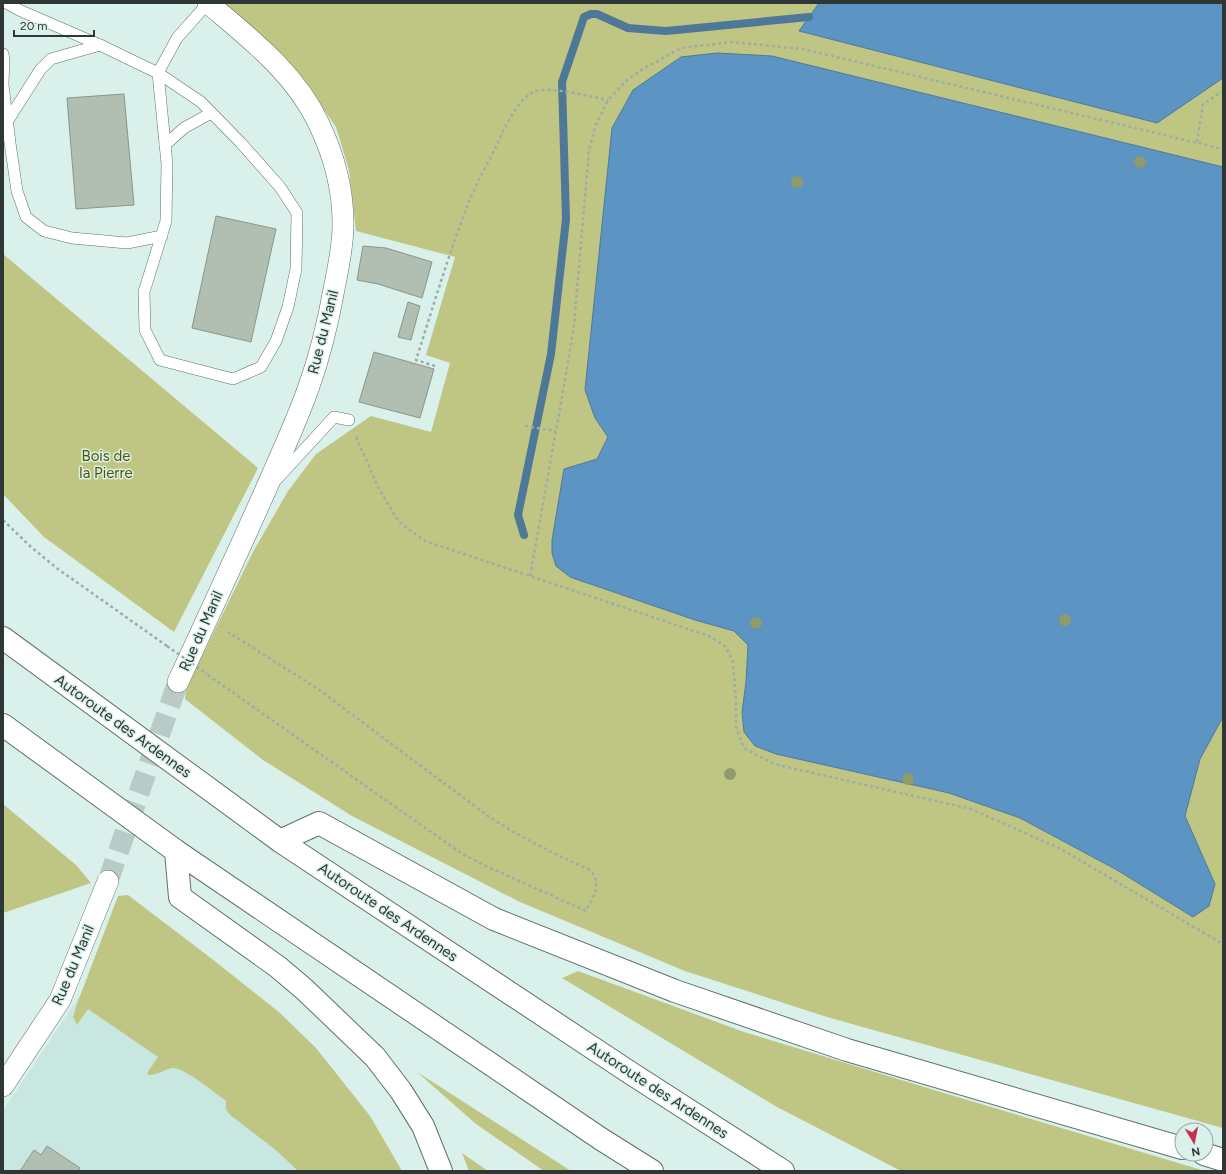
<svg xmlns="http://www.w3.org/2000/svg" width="1226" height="1174" viewBox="0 0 1226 1174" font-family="Figtree,sans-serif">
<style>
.built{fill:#c8e7e0}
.green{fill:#bfc582}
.water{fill:#5c94c3;stroke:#4e7898}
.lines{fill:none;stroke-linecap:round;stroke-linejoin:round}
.stream{stroke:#4e7898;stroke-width:8}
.building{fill:#b1bfb2;stroke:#89978a}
.street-tunnel{stroke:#b8cbc7;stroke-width:21;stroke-dasharray:21 10;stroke-linecap:butt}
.lane-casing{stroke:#5e716d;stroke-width:12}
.street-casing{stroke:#5e716d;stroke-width:22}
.highway-casing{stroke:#5e716d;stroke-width:24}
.path{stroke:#9cada9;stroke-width:2.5;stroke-dasharray:3 3;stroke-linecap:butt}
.lane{stroke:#fff;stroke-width:11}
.street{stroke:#fff;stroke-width:21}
.highway{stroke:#fff;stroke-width:22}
.path-bridge{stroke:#9cada9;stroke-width:2.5;stroke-dasharray:3 3;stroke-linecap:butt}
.tree{fill:#8f9b6a}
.labels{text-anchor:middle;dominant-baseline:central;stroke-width:3;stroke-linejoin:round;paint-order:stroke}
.street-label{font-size:15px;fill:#2e3735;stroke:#daf0eb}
.park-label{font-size:15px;fill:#525600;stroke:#daf0eb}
</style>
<rect width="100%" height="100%" fill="#daf0eb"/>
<!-- built -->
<path class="built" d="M80 995 160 1046 313 1171H3V1111Z"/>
<!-- green -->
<g class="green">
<path d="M224 3H819L799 31 1156 123 1223 78V167L772 56 681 57 633 90 612 128 585 390 595 418 608 437 597 459 564 469 552 540V553L570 577 695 620 734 631 748 645 746 682 742 712 744 732 755 746 776 754 949 793 1020 818 1117 870 1193 917 1215 884 1185 816 1200 759 1223 717V1128L827 1017 685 971 520 902 352 816 263 760 185 699 186 689 253 552 288 491 316 454 371 416 431 432 450 363 426 355 455 257 356 231 349 170 336 127 298 72Z"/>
<path d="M3 254 258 468 174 632 44 537 3 494Z"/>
<path d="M3 804 76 865 91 883 3 913Z"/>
<path d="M128 895 216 962 280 1013 316 1048 370 1116 402 1171H298L277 1151 229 1114 226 1109V1101C215 1093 185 1068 173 1068 165 1069 158 1075 149 1075L147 1073 158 1057 88 1009 77 1025 73 1017 77 1004 118 896Z"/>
<path d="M578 971 744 1032 944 1093 1205 1171H901L777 1107 562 978Z"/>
<path d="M417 1072 571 1171H544L476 1124Z"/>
<path d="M462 1153 488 1171H469Z"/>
</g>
<!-- water -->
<g class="water">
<path d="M819 3H1223V78L1157 123 799 31Z"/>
<path d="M717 53 772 56 1223 167V717L1200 759 1185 816 1215 884 1209 906 1193 917 1117 870 1020 818 949 793 776 754 755 746 744 732 742 712 746 682 748 645 734 631 695 620 570 577 556 566 552 553V540L564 469 597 459 608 437 595 418 585 390 612 128 633 90 681 57Z"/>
</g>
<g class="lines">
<!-- stream -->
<path class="stream" d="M524 535 518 515 551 354 566 219 562 82 584 17 591 14H597L628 28 666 31 809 17"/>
</g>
<!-- building -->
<g class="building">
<path d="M124 94 134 205 76 209 67 98Z"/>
<path d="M216 216 276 229 251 342 192 328Z"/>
<path d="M363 246 386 248 432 262 422 298 378 284 357 280Z"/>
<path d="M408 302 420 306 411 340 398 337Z"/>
<path d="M374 352 434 369 420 418 359 402Z"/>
<path d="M47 1146 80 1168 78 1171H20L34 1150 41 1155Z"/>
</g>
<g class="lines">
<!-- street-tunnel -->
<path class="street-tunnel" d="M108 881 178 682"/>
<defs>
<g id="lane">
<path d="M6 3 19 10 100 45 158 73 201 102 241 143 280 187 297 213 296 269 288 307 276 341 261 367 233 379 160 360 145 330 144 292 166 221 167 164 158 73 177 38 208 3"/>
<path d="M3 54 4 60 3 83"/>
<path d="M3 85 10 143 17 191 26 217 44 231 72 238 127 243 162 236"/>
<path d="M7 122 40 70 51 59 100 45"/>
<path d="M165 145 184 128 211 113"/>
<path d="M277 479 334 417 349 420"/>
</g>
<g id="street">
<path d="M178 682C209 615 240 548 270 480 283 450 297 420 308 389 320 356 328 323 334 289 338 270 342 249 343 229 344 192 334 155 318 122 294 72 249 38 208 3"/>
<path d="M3 1086 60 1000 108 881"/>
</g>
<g id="highway">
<path d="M3 638 280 841 629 1072 783 1171"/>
<path d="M3 725 176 851 601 1139 652 1171"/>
<path d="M280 841 319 823 494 919 675 991 847 1050 1182 1148"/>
<path d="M176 851 180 897 278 967 304 989 375 1057 401 1091 423 1126 441 1171"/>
<path d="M1204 1154 1223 1160"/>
</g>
</defs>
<!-- lane casing -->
<use href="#lane" class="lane-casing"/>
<!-- street casing -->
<use href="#street" class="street-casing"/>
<!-- highway casing -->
<use href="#highway" class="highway-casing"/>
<!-- path -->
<g class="path">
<path d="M1197 142 1203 104 1223 91"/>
<path d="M435 366 416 360C433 307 449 253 469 201 477 183 486 166 495 149 502 133 517 100 533 92 548 85 591 97 608 100"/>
<path d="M525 426 556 431"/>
<path d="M356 437 379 489 399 522 425 541 709 636 726 647 733 662 736 701V727L744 748 774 764 971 809 1059 848 1223 944"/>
<path d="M3 520 31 547 58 569 167 646"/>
<path d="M530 576 565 380 574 326 589 150 595 127 608 100 627 80 643 69 681 48 731 42 803 49 1223 149"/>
<path d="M208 675 431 832 461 853 486 866 586 911C593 896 603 885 590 870 554 854 520 837 488 816L318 689 228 632"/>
</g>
<!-- lane -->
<use href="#lane" class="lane"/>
<!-- street -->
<use href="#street" class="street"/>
<!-- highway -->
<use href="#highway" class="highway"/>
<!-- path-bridge -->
<path class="path-bridge" d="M167 646 207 674"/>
</g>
<!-- trees -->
<g class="tree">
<circle cx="1140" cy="162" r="6"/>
<circle cx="797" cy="182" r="6"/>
<circle cx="1065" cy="620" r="6"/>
<circle cx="756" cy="623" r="6"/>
<circle cx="730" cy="774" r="6"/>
<circle cx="908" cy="779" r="6"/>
</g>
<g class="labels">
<!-- street labels -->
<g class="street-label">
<text transform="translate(323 332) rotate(-76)">Rue du Manil</text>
<text transform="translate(201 631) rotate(-66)">Rue du Manil</text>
<text transform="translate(123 726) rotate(36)">Autoroute des Ardennes</text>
<text transform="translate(388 912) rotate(34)">Autoroute des Ardennes</text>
<text transform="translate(73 965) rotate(-67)">Rue du Manil</text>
<text transform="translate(658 1090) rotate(33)">Autoroute des Ardennes</text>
</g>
<!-- park labels -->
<g class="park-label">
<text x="106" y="456">Bois de<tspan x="106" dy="17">la Pierre</tspan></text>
</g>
</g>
<!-- border -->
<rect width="1226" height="1174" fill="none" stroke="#2e3735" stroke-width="8"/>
<!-- north arrow -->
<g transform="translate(1194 1142) rotate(170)"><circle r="19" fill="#daf0eb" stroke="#95a6a2"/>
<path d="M0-3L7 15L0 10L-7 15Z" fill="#c33251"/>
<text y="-6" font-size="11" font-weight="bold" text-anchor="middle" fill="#2e3735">N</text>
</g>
<!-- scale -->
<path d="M14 30v6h80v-6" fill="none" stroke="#2e3735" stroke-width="2"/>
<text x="20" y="30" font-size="12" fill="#2e3735" stroke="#daf0eb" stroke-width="3" paint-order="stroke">20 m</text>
</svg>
